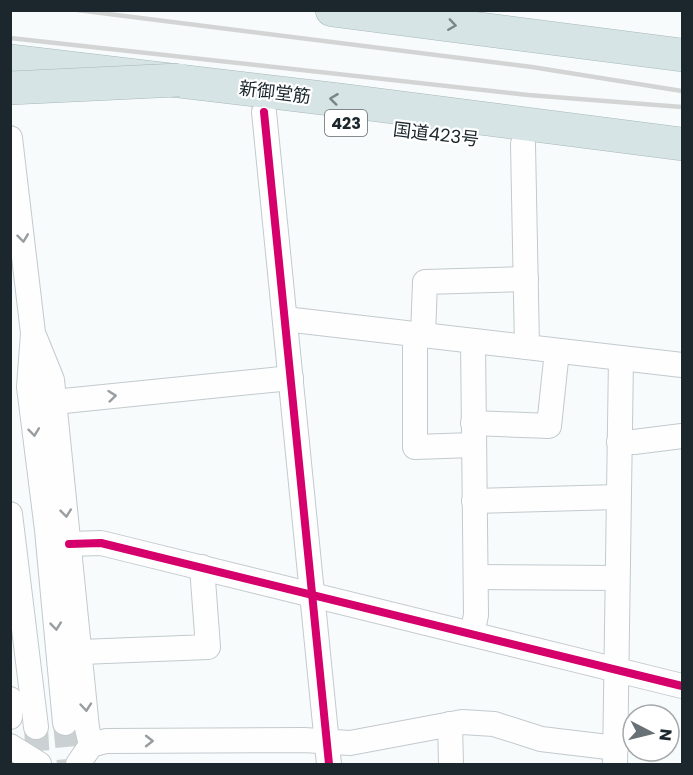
<svg xmlns="http://www.w3.org/2000/svg" width="693" height="775" viewBox="0 0 693 775" font-family="Poppins,'Noto Sans JP',sans-serif">
<style>
.lines{fill:none;stroke-linecap:round;stroke-linejoin:round}
.minor-tunnel{stroke:#cbd1d2;stroke-width:24;stroke-dasharray:24 12;stroke-linecap:butt}
.minor-casing{stroke:#c2cacd;stroke-width:26}
.highway-casing{stroke:#a7b7b9;stroke-width:34}
.minor{stroke:#fefeff;stroke-width:24}
.highway{stroke:#d6e4e5;stroke-width:33}
.rail{stroke:#d3d5d5;stroke-width:4.5}
.highway-bridge-casing{stroke:#a7b7b9;stroke-width:34;stroke-linecap:butt}
.highway-bridge{stroke:#d6e4e5;stroke-width:33}
.cycleway-casing{stroke:#fff;stroke-width:11}
.cycleway{stroke:#d6006c;stroke-width:8}
.oneway{stroke:#788688}
.oneway2{stroke:#989da0}
.labels{text-anchor:middle;dominant-baseline:central;stroke-width:4.5;stroke-linejoin:round;paint-order:stroke}
.shield{fill:#fff;stroke:#5f686b;stroke-width:1.5}
.shield-label{font-size:16px;font-weight:bold;fill:#1b272c}
.street-label{font-size:18px;fill:#1b272c;stroke:#fff}
</style>
<rect width="100%" height="100%" fill="#f7fbfc"/>
<g class="lines">
<!-- minor-tunnel -->
<g class="minor-tunnel">
<path d="M65 723 69 764"/>
<path d="M36 727 38 764"/>
</g>
<defs>
<g id="minor">
<path d="M264 112 329 764"/>
<path d="M10 138 33 333 29 387 47 530 65 723"/>
<path d="M523 144 527 347"/>
<path d="M285 319 682 365"/>
<path d="M415 335V447L473 445"/>
<path d="M423 336 425 282 526 279"/>
<path d="M35 338 52 380 87 728 91 745 78 764"/>
<path d="M54 402 291 378"/>
<path d="M473 423 549 426 557 351"/>
<path d="M619 442H634L682 436"/>
<path d="M474 501 618 497"/>
<path d="M10 514 36 727"/>
<path d="M69 544 101 543 682 686"/>
<path d="M476 577 617 578"/>
<path d="M472 634 476 615 473 342"/>
<path d="M81 652 208 647 202 567"/>
<path d="M10 699V717"/>
<path d="M450 724 451 764"/>
<path d="M91 745 106 741 304 740 350 743 462 722 494 724 541 739 616 748"/>
<path d="M10 746 39 764"/>
<path d="M615 764 621 358"/>
</g>
<g id="highway">
<path d="M332 10 682 55"/>
<path d="M10 61 339 100 682 144"/>
</g>
</defs>
<!-- minor casing -->
<use href="#minor" class="minor-casing"/>
<!-- highway casing -->
<use href="#highway" class="highway-casing"/>
<!-- minor -->
<use href="#minor" class="minor"/>
<!-- highway -->
<use href="#highway" class="highway"/>
<!-- rail -->
<g class="rail">
<path d="M77 10 532 67 682 91"/>
<path d="M10 38 528 95 682 107"/>
</g>
<defs>
<path id="highway-bridge" d="M10 88 179 80"/>
</defs>
<!-- highway-bridge casing -->
<use href="#highway-bridge" class="highway-bridge-casing"/>
<!-- highway-bridge -->
<use href="#highway-bridge" class="highway-bridge"/>
<defs>
<g id="cycleway">
<path d="M264 112 329 764"/>
<path d="M69 544 101 543 682 686"/>
</g>
</defs>
<!-- cycleway casing -->
<use href="#cycleway" class="cycleway-casing"/>
<!-- cycleway -->
<use href="#cycleway" class="cycleway"/>
</g>
<!-- one-way arrows -->
<defs><path id="oneway-chevron" d="M-2-3.5L2.5 0L-2 3.5" fill="none" stroke-width="1.6" stroke-linecap="round" stroke-linejoin="round" transform="scale(1.5)"/></defs>
<g class="oneway">
<use href="#oneway-chevron" transform="translate(452 25) rotate(8)"/>
<use href="#oneway-chevron" transform="translate(334 99) rotate(-173)"/>
</g>
<g class="oneway2">
<use href="#oneway-chevron" transform="translate(23 238) rotate(83)"/>
<use href="#oneway-chevron" transform="translate(112 396) rotate(-6)"/>
<use href="#oneway-chevron" transform="translate(34 432) rotate(83)"/>
<use href="#oneway-chevron" transform="translate(66 513) rotate(84)"/>
<use href="#oneway-chevron" transform="translate(56 626) rotate(84)"/>
<use href="#oneway-chevron" transform="translate(86 707) rotate(85)"/>
<use href="#oneway-chevron" transform="translate(149 741)"/>
</g>
<g class="labels">
<!-- shield labels -->
<rect class="shield" x="325" y="110" width="42" height="26" rx="4.5"/>
<g class="shield-label">
<text x="346" y="123">423</text>
</g>
<!-- street labels -->
<g class="street-label">
<text transform="translate(275 92) rotate(7)">新御堂筋</text>
<text transform="translate(436 134) rotate(7)">国道423号</text>
</g>
</g>
<!-- border -->
<rect width="693" height="775" fill="none" stroke="#1b272c" stroke-width="24"/>
<!-- north arrow -->
<g transform="translate(651 733) rotate(97)"><circle r="28" fill="#ffffff" stroke="#a4a9ab" stroke-width="1.5"/>
<path d="M0-4.5L10 22L0 15L-10 22Z" fill="#687175"/>
<text y="-9" font-size="16" font-weight="bold" text-anchor="middle" fill="#1b272c">N</text>
</g>
</svg>
